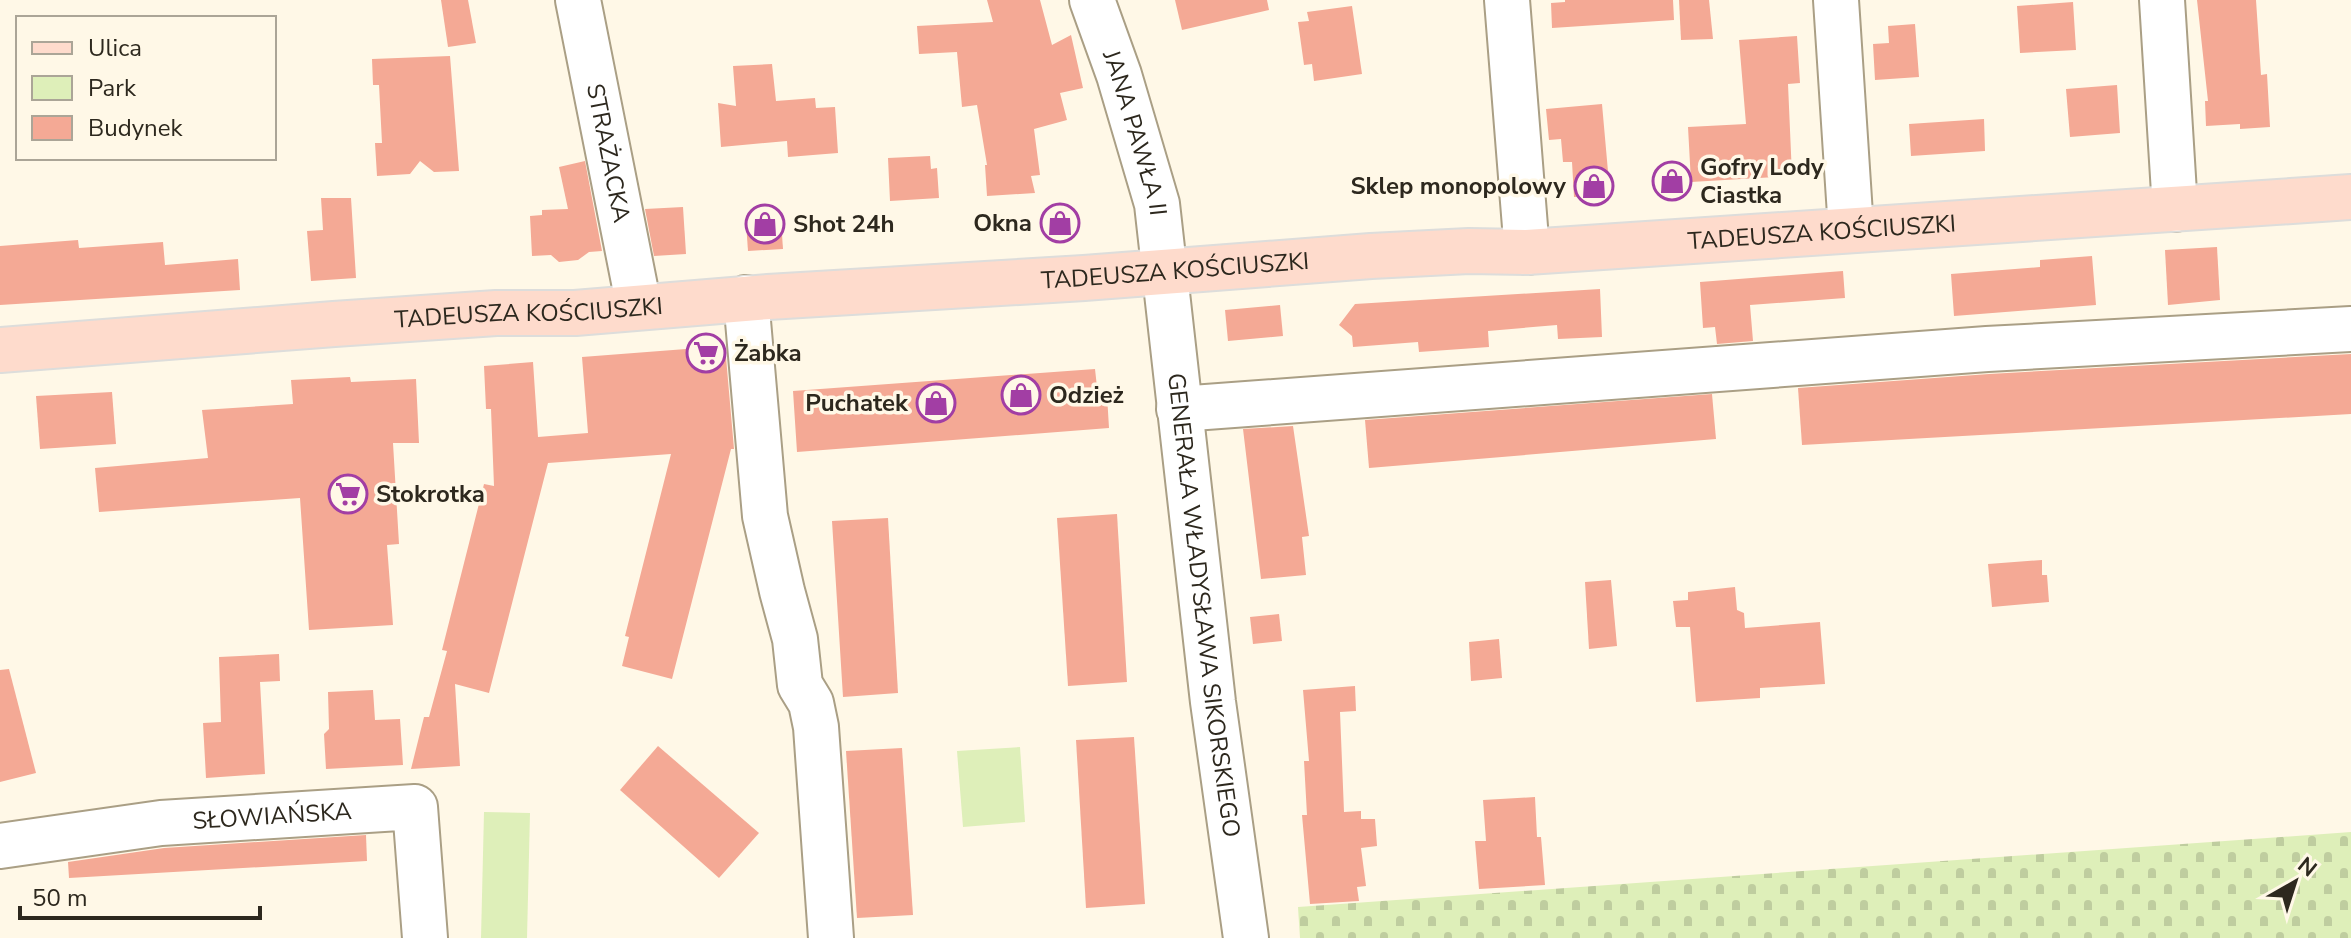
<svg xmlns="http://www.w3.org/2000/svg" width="2351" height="938" viewBox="0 0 2351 938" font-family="'Nunito Sans',sans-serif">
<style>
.green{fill:#deefb9}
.cemetery{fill:url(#cemetery-stones)}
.building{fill:#f4a995}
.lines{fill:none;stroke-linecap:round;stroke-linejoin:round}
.minor-casing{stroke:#aa9f85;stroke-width:48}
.major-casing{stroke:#dddddb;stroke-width:48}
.minor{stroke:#fff;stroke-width:44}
.major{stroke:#fedbcc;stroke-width:44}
.labels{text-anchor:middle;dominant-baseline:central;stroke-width:7;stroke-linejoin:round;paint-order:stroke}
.street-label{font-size:24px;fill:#2d281e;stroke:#fff8e7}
.poi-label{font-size:24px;font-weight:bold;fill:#2d281e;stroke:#fff8e7;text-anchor:start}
</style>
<defs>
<pattern id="cemetery-stones" width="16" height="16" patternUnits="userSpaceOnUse" patternTransform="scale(2)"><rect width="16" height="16" fill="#deefb9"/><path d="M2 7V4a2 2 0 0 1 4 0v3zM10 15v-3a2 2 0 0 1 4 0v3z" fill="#bfcd9f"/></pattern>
</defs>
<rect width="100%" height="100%" fill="#fff8e7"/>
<!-- green -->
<g class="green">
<path d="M1020 747 1025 822 963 827 957 751Z"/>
<path d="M484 812 530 813 527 938H481Z"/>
</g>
<!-- cemetery -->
<path class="cemetery" d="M2351 832V938H1300L1298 907Z"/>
<!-- building -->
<g class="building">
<path d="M441 0H468L476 43 448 47Z"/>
<path d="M987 0H1040L1052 45 1071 35 1083 88 1060 93 1067 120 1034 129 1040 175 1031 176 1035 193 987 196 985 165H987L977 105 962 107 957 52 919 54 917 26 993 22Z"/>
<path d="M1175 0H1267L1269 10 1182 30Z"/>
<path d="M1565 0H1673L1674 20 1552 28 1551 3 1565 2Z"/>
<path d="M1679 0H1709L1713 39 1681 40Z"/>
<path d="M2197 0H2256L2261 75 2267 74 2270 127 2240 129V124L2206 126 2205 101H2208Z"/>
<path d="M2073 2 2076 50 2020 53 2017 6Z"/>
<path d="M1352 6 1362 74 1314 81 1312 64 1304 65 1298 22 1309 21 1307 12Z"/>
<path d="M1915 24 1919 77 1875 80 1873 44 1889 43 1888 26Z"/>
<path d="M1797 36 1800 83 1788 84 1792 176 1691 182 1688 127 1746 124 1739 40Z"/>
<path d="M450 56 459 171 434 172 420 161 410 174 377 176 375 143H382L379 85H373L372 59Z"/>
<path d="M772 64 776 101 815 98 816 108 835 107 838 153 788 157 787 141 721 147 718 103 736 106 733 66Z"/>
<path d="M2117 85 2120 133 2070 137 2066 89Z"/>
<path d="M1602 104 1610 194 1574 197 1572 162H1563L1561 139 1549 140 1546 109Z"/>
<path d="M1984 119 1985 151 1911 156 1909 124Z"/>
<path d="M930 156 931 169 937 168 939 198 890 201 888 158Z"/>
<path d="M585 161 602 251 589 252 578 260 559 262 551 255 532 256 530 216 542 215V210L568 209 559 167Z"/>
<path d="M321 198H351L356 278 311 281 307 231 323 230Z"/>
<path d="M683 207 686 254 654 256 645 209Z"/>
<path d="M781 220 783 249 748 251 746 223Z"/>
<path d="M78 240 79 248 163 242 165 265 238 259 240 290 0 305V246Z"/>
<path d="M2217 247 2220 300 2168 305 2165 250Z"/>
<path d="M2092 256 2096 305 1954 316 1951 274 2040 267V260Z"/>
<path d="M1843 271 1845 298 1750 305 1753 341 1717 344 1715 327 1703 328 1700 282Z"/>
<path d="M1600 289 1602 337 1558 339 1557 325 1488 331 1489 347 1419 352 1418 342 1353 347 1352 336 1339 325 1355 304Z"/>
<path d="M1280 305 1283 336 1228 341 1225 310Z"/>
<path d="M725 346 734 449H731L672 679 622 666 629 637 625 636 671 454 548 463 489 693 455 684 460 766 411 769 424 717H429L447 651 442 650 484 484 494 486 491 409H486L484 366 533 362 538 437 588 433 582 357Z"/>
<path d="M2351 354V414L1802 445 1798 388 1989 374Z"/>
<path d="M1095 369 1098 396 1107 395 1109 428 797 452 793 391Z"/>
<path d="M350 377 351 382 416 379 419 443H393L399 544 387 545 393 625 309 630 300 498 99 512 95 468 208 458 202 410 293 404 291 380Z"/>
<path d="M112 392 116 444 40 449 36 396Z"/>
<path d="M1712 394 1716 439 1369 468 1365 420Z"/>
<path d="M1293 426 1309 536 1302 537 1306 575 1261 579 1243 429Z"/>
<path d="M1117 514 1127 682 1068 686 1057 518Z"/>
<path d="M888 518 898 693 843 697 832 521Z"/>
<path d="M2042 560V575H2047L2049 602 1992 607 1988 564Z"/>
<path d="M1611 580 1617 646 1589 649 1585 582Z"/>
<path d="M1735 587 1737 610 1744 613 1745 628 1820 622 1825 684 1760 688V698L1696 702 1690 627H1676L1673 601 1688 600V592Z"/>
<path d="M1279 614 1282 641 1253 644 1250 617Z"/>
<path d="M1499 639 1502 678 1471 681 1469 642Z"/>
<path d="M279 654 280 681 260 682 265 774 206 778 203 723 221 722 219 657Z"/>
<path d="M9 669 36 773 0 782V670Z"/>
<path d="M1355 686 1356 711 1340 712 1344 812 1361 811V819H1375L1377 846 1361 848 1366 886 1357 887 1359 901 1310 904 1302 815H1307L1304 761H1309L1303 690Z"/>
<path d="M373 690 375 720 400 719 403 765 326 769 324 734 329 729 328 692Z"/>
<path d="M1134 737 1145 904 1086 908 1076 740Z"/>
<path d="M658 746 759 833 719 878 620 790Z"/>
<path d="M902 748 913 915 857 918 846 751Z"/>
<path d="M1535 797 1537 837H1541L1545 885 1479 889 1475 841H1486L1483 800Z"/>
<path d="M366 835 367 861 69 878 68 862 164 848Z"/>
</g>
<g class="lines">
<defs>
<g id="minor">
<path id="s1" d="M578 0 639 307"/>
<path id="s2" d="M1092 0 1119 75 1157 204 1213 702 1246 938"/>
<path d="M1507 0 1527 252"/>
<path d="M1836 0 1851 230"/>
<path d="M2162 0 2175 209"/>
<path d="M746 298 765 516 782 591 795 639 800 685 811 703 816 727 831 938"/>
<path d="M1179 409 1987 349 2351 329"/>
<path id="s3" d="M0 846 161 823 415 807 425 938"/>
</g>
<g id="major">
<path id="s4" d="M0 350 334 324 496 313H575L768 297 1084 278 1371 256 1469 251 1527 252 2351 197"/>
</g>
</defs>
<!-- minor casing -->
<use href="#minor" class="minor-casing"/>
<!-- major casing -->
<use href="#major" class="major-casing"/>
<!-- minor -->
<use href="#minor" class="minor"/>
<!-- major -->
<use href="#major" class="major"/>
</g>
<!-- icons -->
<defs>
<symbol id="shop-ring" viewBox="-11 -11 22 22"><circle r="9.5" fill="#fff8e7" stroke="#a23ea4" stroke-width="1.5"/><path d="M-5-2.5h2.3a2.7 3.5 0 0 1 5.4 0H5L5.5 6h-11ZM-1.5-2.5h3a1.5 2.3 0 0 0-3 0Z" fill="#a23ea4"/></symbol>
<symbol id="supermarket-ring" viewBox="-11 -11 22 22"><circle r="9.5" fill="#fff8e7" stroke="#a23ea4" stroke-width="1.5"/><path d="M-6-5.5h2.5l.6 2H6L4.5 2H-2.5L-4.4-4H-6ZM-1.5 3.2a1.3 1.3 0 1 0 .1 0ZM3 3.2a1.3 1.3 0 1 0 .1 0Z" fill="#a23ea4"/></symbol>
</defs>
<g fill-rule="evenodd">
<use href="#shop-ring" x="1650" y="159" width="44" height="44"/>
<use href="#shop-ring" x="1572" y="164" width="44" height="44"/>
<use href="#shop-ring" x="1038" y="201" width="44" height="44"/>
<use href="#shop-ring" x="743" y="202" width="44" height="44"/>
<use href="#supermarket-ring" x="684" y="331" width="44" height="44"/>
<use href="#shop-ring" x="999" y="373" width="44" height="44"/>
<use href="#shop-ring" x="914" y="381" width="44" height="44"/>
<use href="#supermarket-ring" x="326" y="472" width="44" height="44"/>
</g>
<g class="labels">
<!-- street labels -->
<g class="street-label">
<text stroke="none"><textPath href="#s2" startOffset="140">JANA PAWŁA II</textPath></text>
<text stroke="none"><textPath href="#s1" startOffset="156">STRAŻACKA</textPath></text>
<text stroke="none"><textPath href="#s4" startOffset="1826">TADEUSZA KOŚCIUSZKI</textPath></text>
<text stroke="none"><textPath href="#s4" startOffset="1178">TADEUSZA KOŚCIUSZKI</textPath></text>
<text stroke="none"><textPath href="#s4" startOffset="530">TADEUSZA KOŚCIUSZKI</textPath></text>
<text stroke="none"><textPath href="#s2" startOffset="618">GENERAŁA WŁADYSŁAWA SIKORSKIEGO</textPath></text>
<text stroke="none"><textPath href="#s3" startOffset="274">SŁOWIAŃSKA</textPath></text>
</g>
<!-- poi labels -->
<g class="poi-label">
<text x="1700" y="167">Gofry Lody<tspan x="1700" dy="28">Ciastka</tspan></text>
<text x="1566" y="186" text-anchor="end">Sklep monopolowy</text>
<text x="1032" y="223" text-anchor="end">Okna</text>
<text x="793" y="224">Shot 24h</text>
<text x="734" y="353">Żabka</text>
<text x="1049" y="395">Odzież</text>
<text x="908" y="403" text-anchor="end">Puchatek</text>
<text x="376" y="494">Stokrotka</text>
</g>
</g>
<!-- legend -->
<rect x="16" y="16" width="260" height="144" fill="#fff8e7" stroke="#aba597" stroke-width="2"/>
<rect x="32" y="42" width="40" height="12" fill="#fedbcc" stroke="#aba597" stroke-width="2"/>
<text x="88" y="56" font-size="24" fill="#2d281e">Ulica</text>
<rect x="32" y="76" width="40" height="24" fill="#deefb9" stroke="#aba597" stroke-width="2"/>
<text x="88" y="96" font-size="24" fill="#2d281e">Park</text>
<rect x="32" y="116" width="40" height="24" fill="#f4a995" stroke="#aba597" stroke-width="2"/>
<text x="88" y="136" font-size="24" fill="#2d281e">Budynek</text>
<!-- north arrow -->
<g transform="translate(2295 882) rotate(39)" stroke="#fff8e7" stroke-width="6" paint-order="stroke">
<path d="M0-6L14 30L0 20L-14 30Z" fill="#2d281e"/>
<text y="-12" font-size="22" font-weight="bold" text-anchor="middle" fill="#2d281e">N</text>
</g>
<!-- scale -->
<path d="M20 906v12h240v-12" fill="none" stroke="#2d281e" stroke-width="4"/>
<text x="32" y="906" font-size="24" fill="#2d281e" stroke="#fff8e7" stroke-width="6" paint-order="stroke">50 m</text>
</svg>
